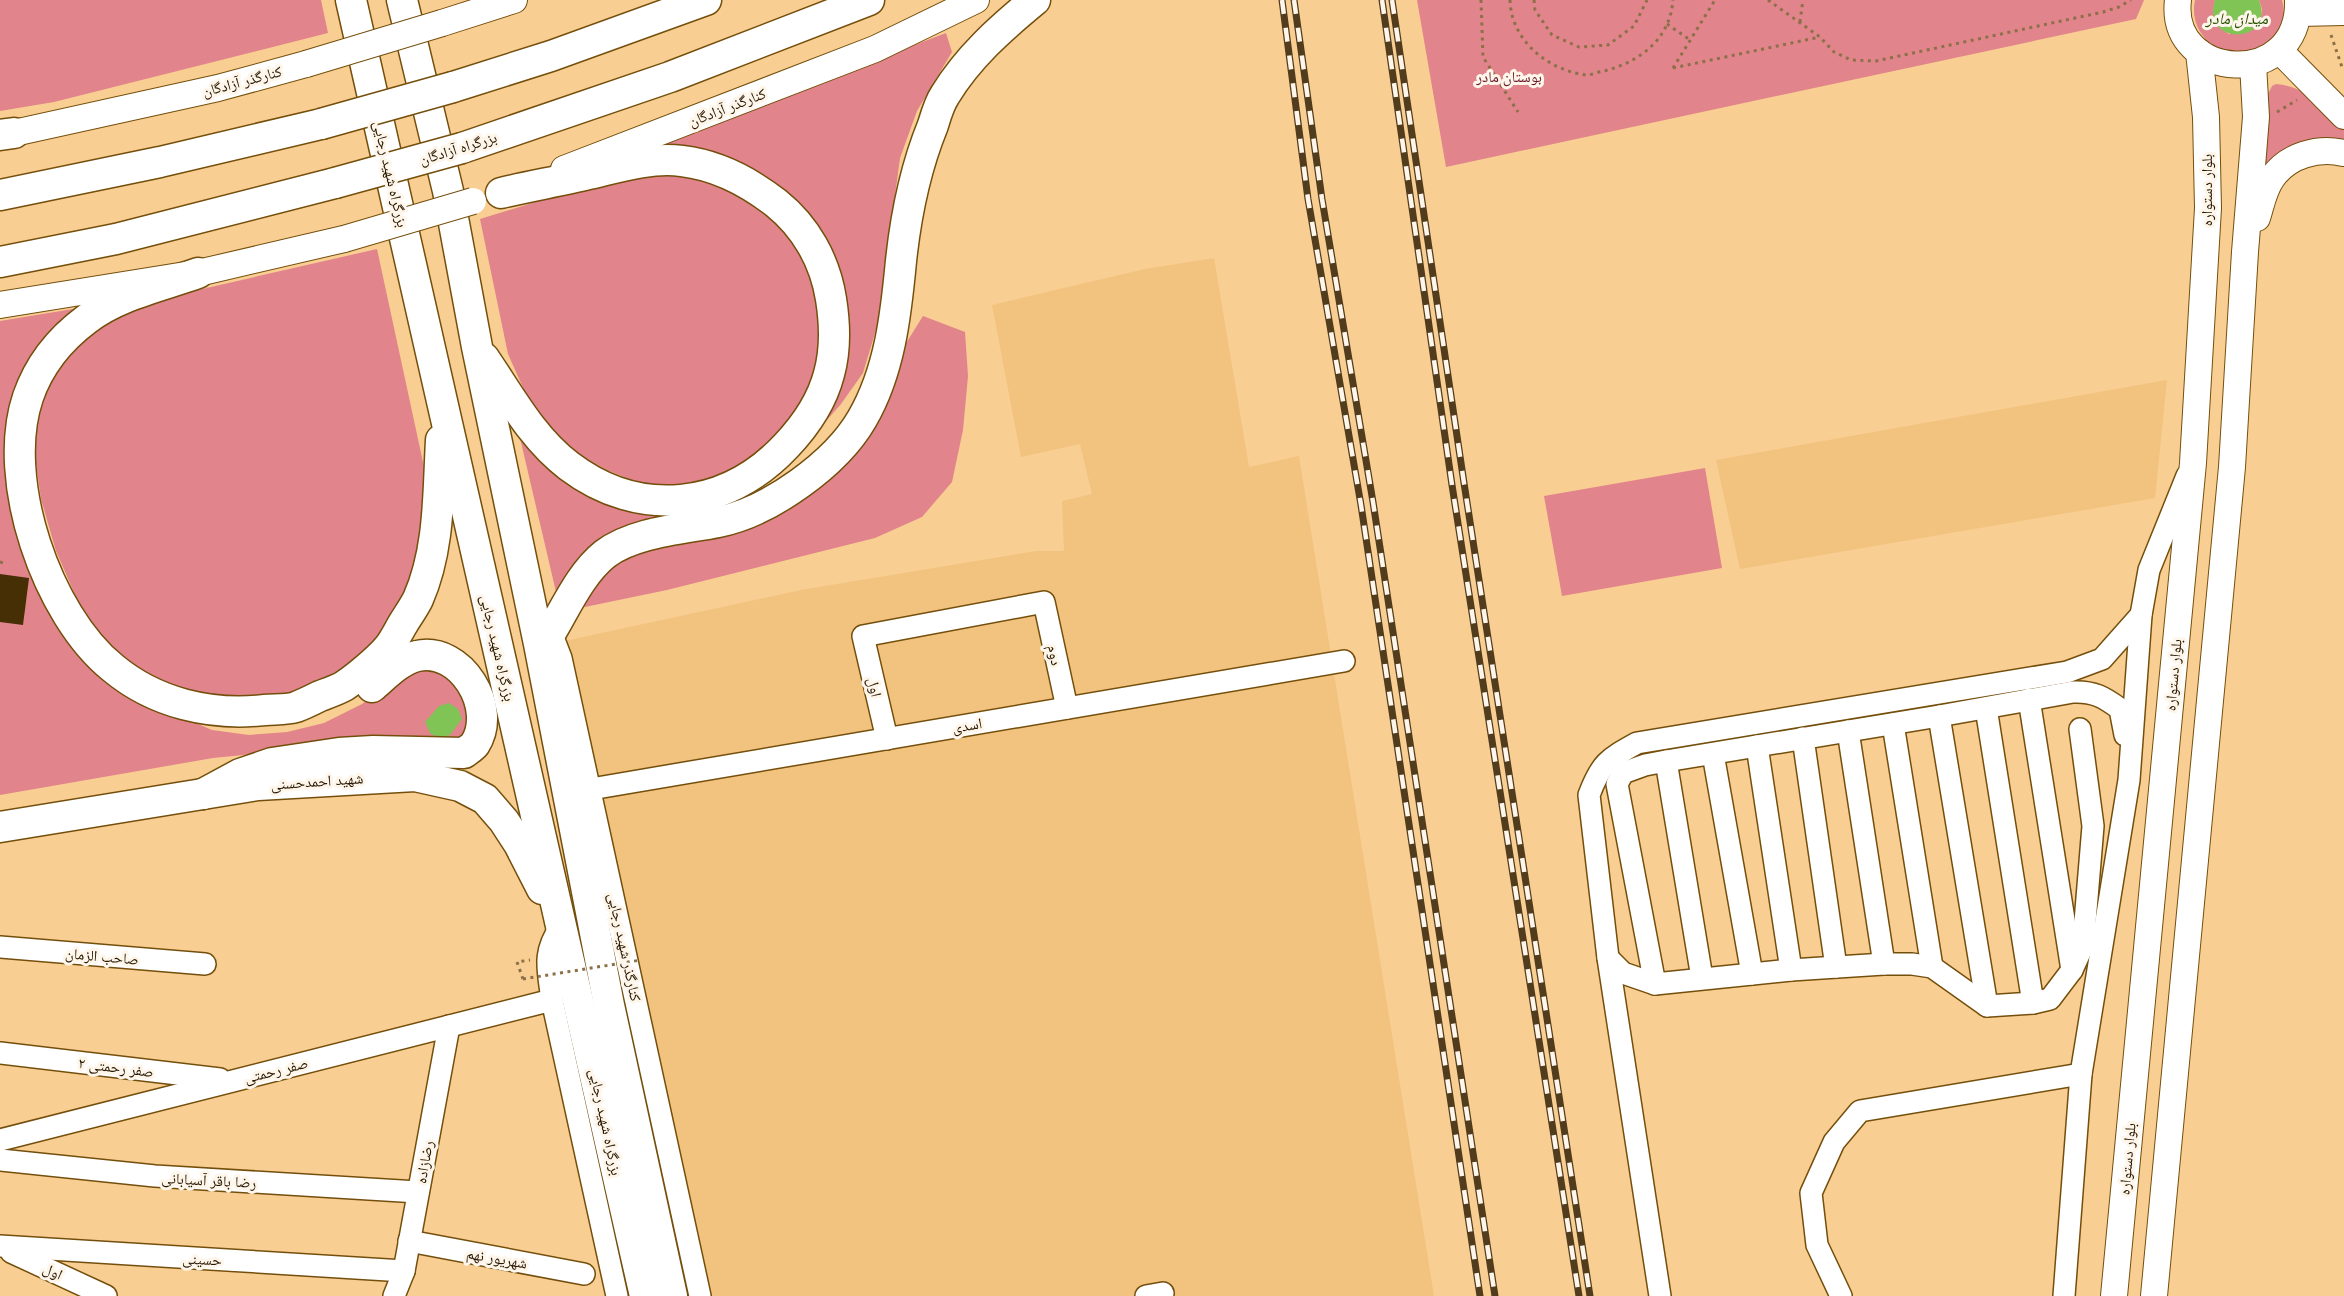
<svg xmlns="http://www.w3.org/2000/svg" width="2344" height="1296" viewBox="0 0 2344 1296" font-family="Quicksand,'Noto Naskh Arabic',sans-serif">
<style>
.built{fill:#f2c27f}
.green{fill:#e2848c}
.water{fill:#7fc455}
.building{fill:#462e05}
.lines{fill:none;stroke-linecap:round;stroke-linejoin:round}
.minor-casing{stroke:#744f0c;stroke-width:24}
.major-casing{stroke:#744f0c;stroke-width:28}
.highway-casing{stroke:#744f0c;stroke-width:33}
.path{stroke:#8d7048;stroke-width:3;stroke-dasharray:3 4.5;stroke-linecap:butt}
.minor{stroke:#fff;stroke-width:21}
.major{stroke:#fff;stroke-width:26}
.highway{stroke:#fff;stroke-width:30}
.rail-casing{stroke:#513c1e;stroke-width:7}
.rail{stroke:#fef6ea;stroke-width:4.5;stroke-dasharray:14;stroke-linecap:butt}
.major-bridge-casing{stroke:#744f0c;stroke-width:28;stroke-linecap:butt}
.highway-bridge-casing{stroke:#744f0c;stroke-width:33;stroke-linecap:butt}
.path-bridge{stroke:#8d7048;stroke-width:3;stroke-dasharray:3 4.5;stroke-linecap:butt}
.major-bridge{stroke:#fff;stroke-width:26}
.highway-bridge{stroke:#fff;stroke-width:30}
.labels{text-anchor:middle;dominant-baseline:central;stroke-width:6;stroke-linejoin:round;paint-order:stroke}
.park-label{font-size:15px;fill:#671525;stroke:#fef6ea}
.street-label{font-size:15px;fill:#271701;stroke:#fef6ea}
.water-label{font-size:16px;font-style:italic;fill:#265100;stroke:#fef6ea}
</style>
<rect width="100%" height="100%" fill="#f9ce92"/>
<!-- built -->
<g class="built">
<path d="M1214 258 1249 467 1299 456 1434 1296H707L560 642 801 590 1036 551H1064L1062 501 1092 494 1080 444 1021 457 992 305 1145 269Z"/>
<path d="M2167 380 2155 498 1740 569 1716 460Z"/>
</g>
<!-- green -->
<g class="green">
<path d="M0 0H321L328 33 54 102 0 111Z"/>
<path d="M1417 0H2144L2136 19 1446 167Z"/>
<path d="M2195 0H2215C2211 16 2215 26 2229 34L2261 17 2262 9 2259 0H2282C2289 25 2273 42 2252 50 2248 52 2243 55 2239 54 2210 53 2189 28 2195 0Z"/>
<path d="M946 33 952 52 917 111 900 158 878 323 863 373 841 404 826 421 831 400 843 302 730 163 583 170Z"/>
<path d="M2276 84C2304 86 2327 108 2344 129V147L2262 186 2268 94 2272 86Z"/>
<path d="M659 170 717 180 777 218 805 261 818 304 822 336 814 381 787 431 723 477 669 488 637 482 609 471 580 456 556 437 528 399 508 354 480 219 558 195Z"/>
<path d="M377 249 429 490V517L405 601 370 648 336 675 308 688 270 699 194 696 131 667 106 642 82 611 56 551 41 499 34 449 39 407 60 360 89 330 158 299Z"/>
<path d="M85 307 20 389 49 597 184 718 212 730 249 735 287 732 324 723 362 704 409 671 438 669 450 676 468 702 467 734 458 742 293 750 213 758 0 795V321Z"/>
<path d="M923 316 965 332 968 376 963 430 952 482 922 517 875 538 667 590 580 608 593 581 619 557 765 516 898 356Z"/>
<path d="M520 438 557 470 691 513 637 526 560 609Z"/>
<path d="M1705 468 1722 568 1562 596 1544 496Z"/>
</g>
<!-- water -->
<g class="water">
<path d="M2215 0H2259C2276 45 2200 47 2215 0Z"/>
<path d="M449 703 458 709 462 719 450 735 439 739 430 733 425 722 439 706Z"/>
</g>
<!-- building -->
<path class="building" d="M0 574 29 578 23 625 0 622Z"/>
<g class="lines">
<defs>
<g id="minor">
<path d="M543 620 551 632 561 658 700 1296"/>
<path d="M2029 699 2072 970"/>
<path d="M1986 708 2033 1003"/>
<path d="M1939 716 1987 1006"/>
<path d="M1893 724 1932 967"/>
<path d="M1848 731 1884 964"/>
<path d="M1803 738 1836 967"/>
<path d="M887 739 863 636 1044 602 1067 708"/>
<path d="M1757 746 1791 970"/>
<path d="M1713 754 1752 974"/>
<path d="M1666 761 1702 978"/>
<path d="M591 789 1344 661"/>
<path d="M561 926C542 954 548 968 552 1000L617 1296"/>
<path d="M0 947 205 964"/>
<path d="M1608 958 1623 973 1655 984 1791 970 1884 964H1912L1932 967 1987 1006 2033 1003 2050 999 2072 970 2083 946 2093 826 2080 729"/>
<path d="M1655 984 1617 784 1623 773 1645 765 1666 761 1939 716 2073 692C2093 691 2104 697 2120 709L2125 735"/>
<path d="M0 1053 220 1079"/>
<path d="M0 1140 552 1000"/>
<path d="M0 1160 155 1176 418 1192"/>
<path d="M409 1241 584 1274"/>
<path d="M0 1246 404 1271"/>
<path d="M11 1252 106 1296"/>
<path d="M394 1296 404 1271 449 1026"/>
<path d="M1146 1296 1163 1293"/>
<path d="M1660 1296 1608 958 1589 795C1601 763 1608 759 1637 743L2067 672 2102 659 2141 615"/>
<path d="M1841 1296 1817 1245 1811 1193 1834 1142 1860 1111 2081 1074"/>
<path d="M2064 1296 2081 1074 2129 780 2141 615 2149 570 2187 476"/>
</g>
<g id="major">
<path d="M2178 0C2168 81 2301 91 2298 0"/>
<path d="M2299 13 2344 12"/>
<path d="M442 23 514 0"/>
<path d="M2279 50 2344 116"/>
<path d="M0 136 218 88 306 64"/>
<path d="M564 169 875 49 976 0"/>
<path d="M2257 218C2261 205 2264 189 2272 178 2288 155 2318 147 2344 153"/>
<path d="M0 305 198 273 344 239"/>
<path d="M2114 1296 2193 463 2208 208 2206 117 2199 52"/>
<path d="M2154 1296 2232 467 2245 252 2256 117 2253 64"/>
</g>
<g id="highway">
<path d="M351 0 645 1296"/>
<path d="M402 0 448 191 477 347 539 644 609 1005 672 1296"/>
<path d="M453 87 551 56 706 0"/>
<path d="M0 135 14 133"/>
<path d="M462 148 670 77 869 0"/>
<path d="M0 195 160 162 321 124"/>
<path d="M0 262 116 239 335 183"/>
<path d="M198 273C162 286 118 295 87 319 60 339 39 365 28 397 0 479 47 615 113 668 155 703 210 716 265 710 275 709 286 710 296 707 304 704 312 700 320 696 328 693 337 690 344 686 356 678 379 659 388 648 394 641 399 630 404 622 409 614 414 607 418 599 440 549 438 493 441 440"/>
<path d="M484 358C510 396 532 438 569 466 639 519 726 510 786 446 805 426 822 401 829 374 836 349 835 324 831 299 825 261 806 227 776 203 749 182 716 165 682 161 650 157 619 167 589 174 560 181 530 186 501 193"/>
<path d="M551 632C566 607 581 573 605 554 634 532 683 529 718 522 769 512 836 464 862 419 890 371 896 314 901 261 906 214 915 169 933 125 936 115 939 104 945 95 968 57 1001 28 1035 0"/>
<path d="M203 794 240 774 272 763 339 753 373 751 464 753C468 750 473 747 475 744 498 708 461 646 417 656 400 660 385 676 372 687"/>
<path d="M0 827 258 785 415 776 460 786 485 799 504 821 519 844 542 889"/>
</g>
</defs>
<!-- minor casing -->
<use href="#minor" class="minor-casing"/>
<!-- major casing -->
<use href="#major" class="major-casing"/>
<!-- highway casing -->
<use href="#highway" class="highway-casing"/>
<!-- path -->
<g class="path">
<path d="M1481 0 1483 57 1518 112"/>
<path d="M1510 0C1511 40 1547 70 1586 75 1591 75 1598 72 1604 71 1639 62 1670 40 1673 0"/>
<path d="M1534 0 1535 10 1552 35 1579 47 1608 45 1634 26 1647 0"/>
<path d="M1768 0 1820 37 1834 52 1851 60 1876 61 2103 12 2119 7 2131 0"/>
<path d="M1800 22 1803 0"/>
<path d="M1667 24 1690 40"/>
<path d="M2331 35 2343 70"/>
<path d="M1673 68 1820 37"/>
<path d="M1673 68 1715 0"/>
<path d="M2277 112 2297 100"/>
<path d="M0 562 7 564"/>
<path d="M523 979 517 962 530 960"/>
</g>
<!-- minor -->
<use href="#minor" class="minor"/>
<!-- major -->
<use href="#major" class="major"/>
<!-- highway -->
<use href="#highway" class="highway"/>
<defs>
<g id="rail">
<path d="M1282 0 1308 199 1361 505 1480 1296"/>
<path d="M1294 0 1322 199 1373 502 1495 1296"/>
<path d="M1382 0 1452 485 1579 1296"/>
<path d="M1392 0 1464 483 1590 1296"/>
</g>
</defs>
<!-- rail casing -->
<use href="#rail" class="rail-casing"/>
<!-- rail -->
<use href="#rail" class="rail"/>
<defs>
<g id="major-bridge">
<path d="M306 64 442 23"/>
<path d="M344 239 473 201"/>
</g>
<g id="highway-bridge">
<path d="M321 124 453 87"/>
<path d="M335 183 462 148"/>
</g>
</defs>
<!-- major-bridge casing -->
<use href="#major-bridge" class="major-bridge-casing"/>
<!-- highway-bridge casing -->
<use href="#highway-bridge" class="highway-bridge-casing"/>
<!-- path-bridge -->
<path class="path-bridge" d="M523 979 641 960"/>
<!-- major-bridge -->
<use href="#major-bridge" class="major-bridge"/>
<!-- highway-bridge -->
<use href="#highway-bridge" class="highway-bridge"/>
</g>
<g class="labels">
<!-- park labels -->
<g class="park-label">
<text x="1509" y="76">بوستان مادر</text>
</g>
<!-- street labels -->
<g class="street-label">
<text transform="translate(242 81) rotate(-15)">کنارگذر آزادگان</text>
<text transform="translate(727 107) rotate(-21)">کنارگذر آزادگان</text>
<text transform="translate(458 148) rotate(-17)">بزرگراه آزادگان</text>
<text transform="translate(391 174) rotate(77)">بزرگراه شهید رجایی</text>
<text transform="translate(2206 190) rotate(-90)">بلوار دستواره</text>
<text transform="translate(498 648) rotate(77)">بزرگراه شهید رجایی</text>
<text transform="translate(1055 655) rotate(78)">دوم</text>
<text transform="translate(2173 675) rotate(-85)">بلوار دستواره</text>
<text transform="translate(875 687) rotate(77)">اول</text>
<text transform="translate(967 725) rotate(-10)">اسدی</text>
<text transform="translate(317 781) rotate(-4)">شهید احمدحسنی</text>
<text transform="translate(625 947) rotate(78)">کنارگذر شهید رجایی</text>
<text transform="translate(102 956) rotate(5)">صاحب الزمان</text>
<text transform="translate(116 1067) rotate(7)">صفر رحمتی ۲</text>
<text transform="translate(276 1070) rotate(-14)">صفر رحمتی</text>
<text transform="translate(606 1122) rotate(78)">بزرگراه شهید رجایی</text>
<text transform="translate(2127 1159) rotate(-85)">بلوار دستواره</text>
<text transform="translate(424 1162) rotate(-80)">رضازاده</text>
<text transform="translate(209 1180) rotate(3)">رضا باقر آسیابانی</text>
<text transform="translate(497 1258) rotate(10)">شهریور نهم</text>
<text transform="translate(202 1259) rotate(3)">حسینی</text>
<text transform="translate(53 1271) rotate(25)">اول</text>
</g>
<!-- water labels -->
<g class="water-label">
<text x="2237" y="18">میدان مادر</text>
</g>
</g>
</svg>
